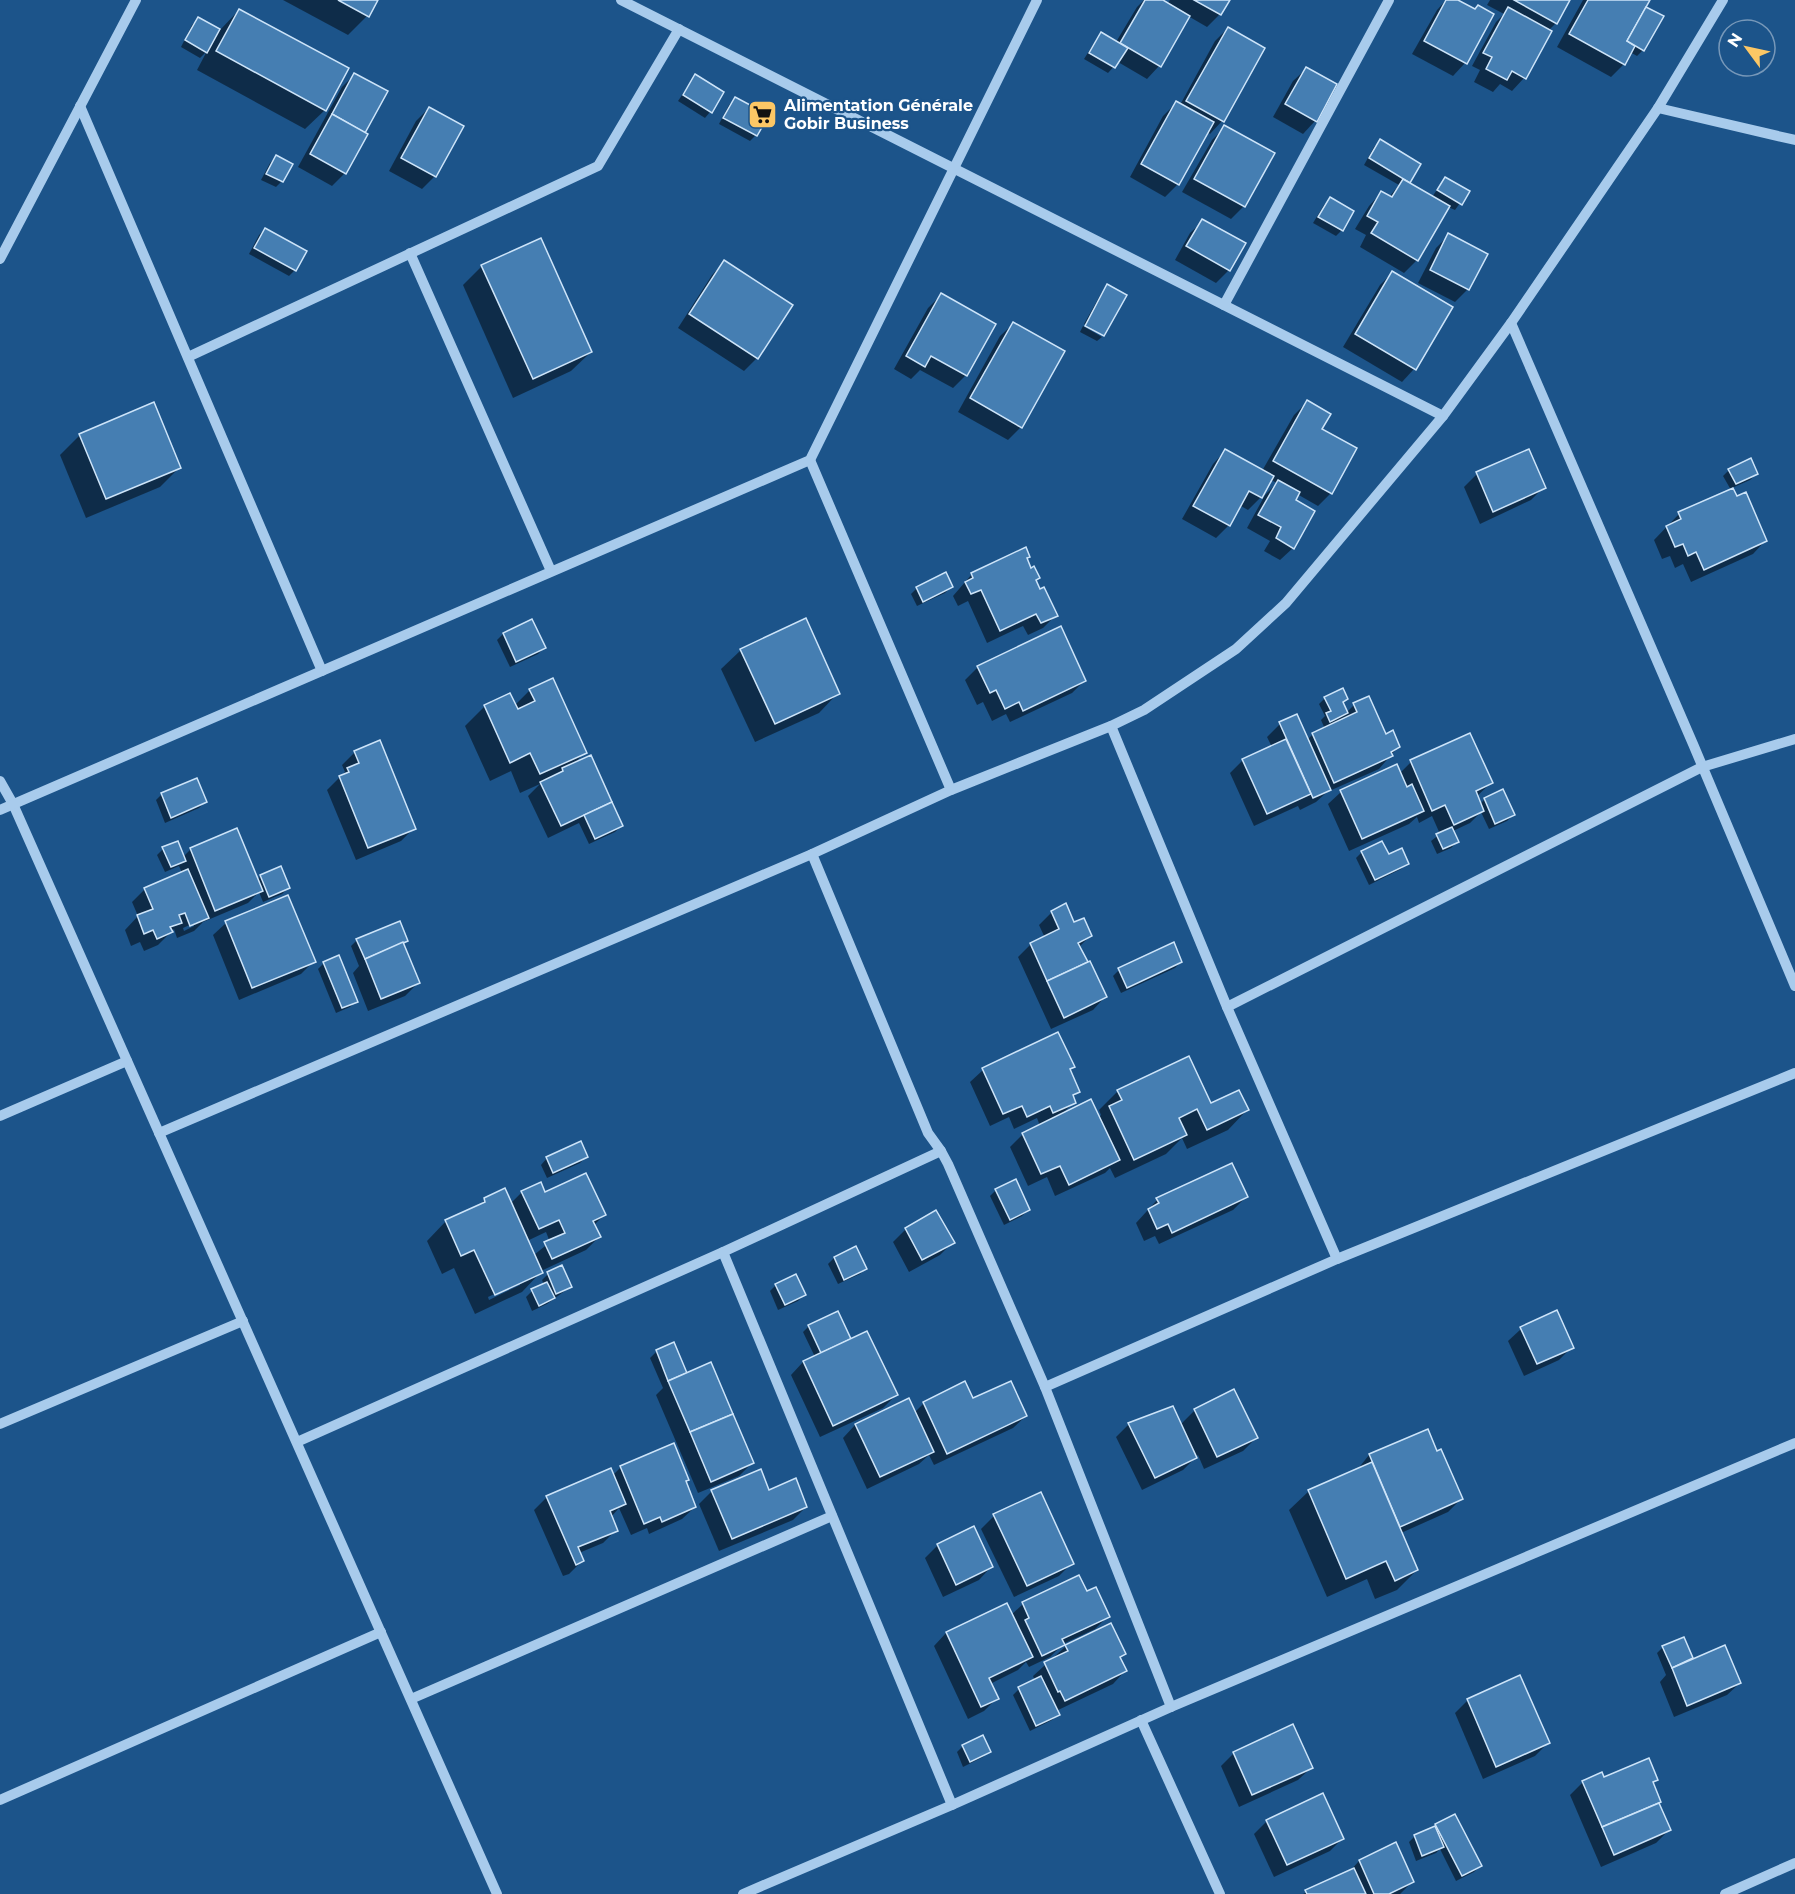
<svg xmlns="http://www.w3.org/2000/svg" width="1795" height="1894" viewBox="0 0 1795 1894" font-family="Montserrat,sans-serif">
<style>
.shadow{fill:#0007;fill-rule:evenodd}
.building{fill:#457eb2;stroke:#cde4f9;stroke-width:1.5}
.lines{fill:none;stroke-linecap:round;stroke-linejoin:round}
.minor{stroke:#a8cbec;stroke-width:10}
.labels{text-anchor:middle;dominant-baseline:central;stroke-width:4.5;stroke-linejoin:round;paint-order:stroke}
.poi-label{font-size:16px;font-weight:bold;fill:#fff;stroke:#1c548a;text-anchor:start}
</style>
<rect width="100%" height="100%" fill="#1c548a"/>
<!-- shadow -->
<g class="shadow">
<path d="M283 0H376L367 16 348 35Z"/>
<path d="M1144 0H1160L1167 4 1170 0H1228L1220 14 1207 27 1188 16 1159 66 1147 79 1118 62 1108 73 1084 59 1096 40 1102 34 1116 42 1137 7Z"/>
<path d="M1446 0H1455L1465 63 1453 76 1412 54 1437 10Z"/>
<path d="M1490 0H1569L1556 23 1548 31 1524 78 1512 91 1500 84 1493 92 1474 82 1480 70 1472 66 1496 22 1504 14 1487 5Z"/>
<path d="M1583 0H1648L1641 14 1643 50 1637 56 1630 52 1624 64 1611 77 1557 47Z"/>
<path d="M239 10 325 110 305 129 197 70 207 51 200 58 181 47 192 25 198 19 220 30Z"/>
<path d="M1228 28 1222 121 1210 134 1207 132 1178 184 1165 197 1130 177 1163 116 1176 103 1180 105 1215 41Z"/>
<path d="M1306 69 1315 121 1303 134 1273 117 1293 81Z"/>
<path d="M354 75 363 133 345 173 332 186 298 167 342 87Z"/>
<path d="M695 76 710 112 705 118 678 101Z"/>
<path d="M735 99 767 116 756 135 750 141 719 124 729 105Z"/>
<path d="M429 108 435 176 422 189 389 171 416 121Z"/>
<path d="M1225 127 1244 206 1231 219 1182 192 1212 140Z"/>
<path d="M1380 141 1409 182 1408 183 1432 197 1445 178 1468 192 1455 210 1448 207 1417 260 1404 273 1360 247 1366 235 1355 229 1369 206 1381 193 1389 197 1399 185 1364 165 1374 147Z"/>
<path d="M276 157 291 165 282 181 276 187 261 180 270 163Z"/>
<path d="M1330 199 1342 230 1336 236 1313 223 1324 205Z"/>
<path d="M1203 221 1229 270 1216 283 1175 260 1190 233Z"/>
<path d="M265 229 295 270 289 276 249 254 259 235Z"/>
<path d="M1449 235 1486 255 1467 290 1455 302 1418 283 1436 248Z"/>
<path d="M724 262 757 358 744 371 678 328 712 275Z"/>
<path d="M482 266 591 352 571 371 513 398 463 285Z"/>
<path d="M1392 273 1451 307 1414 369 1402 382 1343 347 1380 285Z"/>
<path d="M1108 286 1103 334 1084 324 1102 292Z"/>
<path d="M941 295 966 375 953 388 920 370 911 379 894 369 928 308Z"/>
<path d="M1013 324 1021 427 1008 440 958 412 1000 336Z"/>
<path d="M1083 326 1102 337 1097 341 1080 332Z"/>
<path d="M1307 402 1320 429 1331 493 1318 506 1297 494 1294 501 1293 548 1280 560 1264 551 1270 541 1247 528 1265 495 1277 483 1271 480 1261 497 1248 510 1239 505 1229 525 1216 538 1182 519 1213 464 1225 451 1262 471 1294 415Z"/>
<path d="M80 435 179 468 160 487 86 518 60 455Z"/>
<path d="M1528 451 1544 487 1531 500 1480 524 1464 487 1477 474Z"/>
<path d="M1729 470 1756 474 1750 480 1732 488 1765 541 1753 554 1691 582 1683 564 1675 568 1670 556 1662 559 1654 540 1679 514 1731 490 1723 476Z"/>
<path d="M1029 557 1026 560 1040 591 1056 615 1043 628 1028 635 1023 626 987 643 968 601 958 606 953 596 972 574Z"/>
<path d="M951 587 945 593 917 606 911 594 917 588Z"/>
<path d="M531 621 544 648 538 654 510 667 497 640 503 634Z"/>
<path d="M741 650 838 693 819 713 755 742 721 669Z"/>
<path d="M978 667 1084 681 1072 693 1010 722 1006 714 992 721 983 702 977 705 965 680Z"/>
<path d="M530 690 585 752 573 765 621 826 615 832 589 844 579 823 548 838 528 796 540 784 520 793 511 771 490 781 465 726 485 706 515 705Z"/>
<path d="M1325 698 1347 699 1342 704 1346 713 1354 705 1398 747 1379 769 1327 792 1316 802 1300 810 1298 806 1254 826 1230 773 1243 760 1272 747 1267 737 1280 724 1297 716 1307 740 1313 734 1325 729 1321 720 1325 716 1319 704Z"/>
<path d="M355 752 414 828 401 841 356 860 327 790 345 772 342 765Z"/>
<path d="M1411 762 1491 783 1476 797 1480 804 1485 799 1502 791 1513 815 1507 821 1489 829 1481 812 1470 823 1453 831 1457 842 1451 848 1437 854 1431 841 1440 834 1432 816 1419 823 1417 817 1409 824 1349 851 1328 804 1341 792 1400 773Z"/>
<path d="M162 794 205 802 199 808 165 823 156 800Z"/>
<path d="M163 849 183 857 191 849 257 880 261 876 288 888 282 894 263 902 259 892 248 903 203 922 194 931 177 938 174 929 158 945 144 951 140 942 131 946 125 930 138 916 132 902 145 889 182 873 179 866 165 872 157 855ZM194 923V926L184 931 183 928Z"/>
<path d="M1362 852 1388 856 1407 863 1401 869 1369 885 1356 858Z"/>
<path d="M288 897 314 961 301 974 239 1000 213 935 226 923Z"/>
<path d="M1065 906 1073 924 1090 936 1079 947 1105 997 1093 1010 1051 1029 1018 957 1030 945 1045 938 1039 925 1052 912Z"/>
<path d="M357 940H406L402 944 418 983 405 996 368 1011 353 973 359 966 351 946Z"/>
<path d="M1181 962 1175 968 1121 993 1113 976 1119 970Z"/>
<path d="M324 963 356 1001 350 1007 336 1013 318 969Z"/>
<path d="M1057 1034 1073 1067 1069 1071 1078 1092 1072 1098 1074 1102 1062 1114 1098 1118 1101 1115 1099 1110 1118 1091 1247 1110 1228 1130 1187 1149 1182 1138 1166 1154 1115 1178 1110 1168 1105 1173 1055 1196 1047 1177 1028 1186 1010 1147 1023 1134 1040 1126 1037 1118 1014 1129 1009 1117 990 1126 970 1082 983 1070Z"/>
<path d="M586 1157 580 1163 547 1178 541 1165 547 1158Z"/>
<path d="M996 1190 1028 1210 1022 1216 1004 1225 990 1196Z"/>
<path d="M522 1192 544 1194 604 1215 594 1225 599 1237 586 1250 541 1271V1272L522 1292 475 1314 454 1268 442 1274 427 1241 446 1221 477 1207 485 1200 510 1204ZM546 1232 550 1242 534 1255 527 1241ZM520 1282V1285L489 1300 488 1297Z"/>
<path d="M1246 1197 1233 1210 1159 1244 1155 1236 1144 1241 1136 1223 1157 1200Z"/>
<path d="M936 1212 953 1242 940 1255 909 1272 893 1242 906 1229Z"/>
<path d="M834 1258 866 1268 860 1274 838 1284 828 1264Z"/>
<path d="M562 1267 570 1287 547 1304 532 1311 526 1297 532 1291 544 1285 542 1280 548 1274Z"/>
<path d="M776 1285 804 1295 798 1301 778 1310 770 1291Z"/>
<path d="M809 1326 849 1338 896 1395 883 1408 820 1437 791 1375 803 1362 815 1357 803 1332Z"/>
<path d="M1521 1329 1572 1347 1559 1360 1524 1376 1508 1341Z"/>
<path d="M673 1344 686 1375 752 1463 739 1476 698 1493 656 1395 663 1388 650 1358 656 1352Z"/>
<path d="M965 1383 973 1400 1026 1416 1013 1428 934 1465 929 1455 919 1464 867 1489 843 1438 855 1425 914 1413 924 1403Z"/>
<path d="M1172 1408 1180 1425 1195 1410 1256 1438 1243 1451 1204 1469 1198 1455 1183 1470 1142 1490 1116 1437 1129 1424Z"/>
<path d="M1427 1431 1461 1499 1448 1512 1401 1533 1417 1570 1397 1590 1375 1599 1367 1579 1327 1597 1289 1510 1309 1491 1357 1470 1369 1455Z"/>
<path d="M621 1467 688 1479 685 1483 695 1507 682 1519 649 1534 647 1528 631 1535 619 1508 611 1517 616 1530 603 1543 579 1553 582 1561 569 1574 563 1576 534 1510 547 1497 612 1476Z"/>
<path d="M712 1491 769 1492 806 1507 793 1520 719 1551 699 1504Z"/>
<path d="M994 1516 1072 1563 1059 1576 1014 1597 981 1529Z"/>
<path d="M938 1545 991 1567 979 1580 943 1597 925 1558Z"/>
<path d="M1086 1593 1108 1616 1095 1629 1063 1644 1050 1657 1029 1667 1026 1662 1018 1670 990 1684 997 1698 984 1711 968 1719 934 1646 946 1633 1007 1605 1011 1615 1023 1604Z"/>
<path d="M1684 1639 1692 1660 1740 1683 1727 1695 1674 1717 1660 1682 1666 1675 1657 1653 1663 1647Z"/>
<path d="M1066 1646 1124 1654 1119 1659 1125 1671 1113 1684 1056 1711 1058 1714 1052 1720 1030 1731 1013 1695 1019 1689 1035 1681 1033 1676Z"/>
<path d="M1468 1700 1548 1743 1535 1756 1483 1779 1455 1713Z"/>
<path d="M963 1746 989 1751 983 1757 963 1767 957 1752Z"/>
<path d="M1234 1753 1311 1768 1298 1780 1239 1807 1221 1766Z"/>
<path d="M1604 1779 1656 1780 1652 1784 1657 1803 1669 1830 1656 1843 1601 1867 1570 1795 1583 1782Z"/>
<path d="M1267 1821 1342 1839 1330 1851 1274 1877 1254 1834Z"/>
<path d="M1436 1826 1480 1866 1474 1872 1456 1881 1440 1849 1436 1853 1416 1861 1409 1842 1415 1836Z"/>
<path d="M1359 1861 1412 1882 1400 1894H1303L1349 1872Z"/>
</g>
<!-- building -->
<g class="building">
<path d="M338 0H378L369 17Z"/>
<path d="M1145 0H1163L1190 16 1161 67 1120 43Z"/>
<path d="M1194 0H1230L1221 15Z"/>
<path d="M1446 0H1458L1475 9 1478 5 1494 14 1467 64 1424 41Z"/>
<path d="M1514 0H1570L1557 24Z"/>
<path d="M1588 0H1650L1627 41 1635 46 1625 65 1569 34Z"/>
<path d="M1508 7 1552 31 1526 79 1512 71 1507 80 1486 69 1492 57 1483 53Z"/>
<path d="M1646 7 1664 16 1644 51 1627 41Z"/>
<path d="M239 9 349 68 326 111 216 51Z"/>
<path d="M198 17 220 29 207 53 185 40Z"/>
<path d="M1228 27 1265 48 1224 122 1186 101Z"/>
<path d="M1101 32 1128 48 1115 68 1089 53Z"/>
<path d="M1306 67 1337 84 1317 122 1285 104Z"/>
<path d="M354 73 388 91 365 133 332 114Z"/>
<path d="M695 74 724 92 712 113 683 95Z"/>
<path d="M735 97 769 115 757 136 723 118Z"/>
<path d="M1176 101 1214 122 1179 185 1141 164Z"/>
<path d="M429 107 464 126 436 177 401 158Z"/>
<path d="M332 114 368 134 346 174 310 154Z"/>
<path d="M1224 125 1275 153 1245 207 1194 179Z"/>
<path d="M1380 139 1421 164 1410 183 1369 158Z"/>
<path d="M276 155 293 164 283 182 266 174Z"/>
<path d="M1445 177 1470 191 1462 205 1437 190Z"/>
<path d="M1403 179 1450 206 1418 261 1371 233 1378 222 1367 216 1381 191 1392 197Z"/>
<path d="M1330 197 1354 211 1343 231 1318 217Z"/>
<path d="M1202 219 1246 243 1230 271 1186 246Z"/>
<path d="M265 228 307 251 296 271 254 248Z"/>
<path d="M1448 233 1488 254 1469 290 1430 270Z"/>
<path d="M541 238 592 352 533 379 481 265Z"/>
<path d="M724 260 793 305 758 359 689 314Z"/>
<path d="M1392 271 1453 307 1416 370 1355 334Z"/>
<path d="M1107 284 1127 295 1104 336 1085 326Z"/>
<path d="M941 293 996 324 967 376 931 356 925 367 906 356Z"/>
<path d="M1013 322 1065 351 1022 428 970 398Z"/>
<path d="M1307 400 1331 414 1322 429 1357 448 1332 494 1273 461Z"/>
<path d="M154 402 181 468 106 499 79 434Z"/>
<path d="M1225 449 1274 476 1262 498 1249 491 1230 526 1193 506Z"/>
<path d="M1529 449 1546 488 1493 512 1476 472Z"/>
<path d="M1751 458 1758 474 1736 484 1728 469Z"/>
<path d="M1278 480 1300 492 1296 500 1315 511 1294 549 1276 538 1281 527 1258 515Z"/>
<path d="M1733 488 1737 496 1746 492 1767 541 1704 570 1696 552 1688 556 1683 544 1675 547 1666 526 1681 519 1678 512Z"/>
<path d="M1026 547 1030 557 1027 558 1031 568 1034 566 1040 578 1036 580 1040 589 1044 587 1058 616 1041 623 1036 614 1000 631 981 590 971 594 965 582 973 578 971 573Z"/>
<path d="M946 572 953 587 923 602 916 587Z"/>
<path d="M806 618 840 694 775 724 740 649Z"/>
<path d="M532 619 546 648 516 662 503 633Z"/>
<path d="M1061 626 1086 681 1023 711 1019 702 1005 709 996 690 990 693 977 666Z"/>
<path d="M553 678 587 753 540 774 530 753 510 763 484 705 510 693 518 709 535 701 529 689Z"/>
<path d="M1343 688 1348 699 1343 702 1348 713 1330 722 1326 713 1331 711 1324 697Z"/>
<path d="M1369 696 1386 734 1393 730 1400 747 1391 752 1393 756 1334 783 1312 733 1357 712 1353 703Z"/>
<path d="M1297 714 1331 790 1313 798 1279 722Z"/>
<path d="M1470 733 1493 783 1476 791 1484 811 1454 825 1445 805 1432 811 1410 760Z"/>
<path d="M1286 739 1311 794 1267 814 1242 759Z"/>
<path d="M380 740 416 829 368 848 339 776 349 772 347 768 359 763 354 751Z"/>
<path d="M591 755 612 802 561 826 540 782 563 771 562 768Z"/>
<path d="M1397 764 1407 787 1412 784 1424 811 1362 839 1340 790Z"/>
<path d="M197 778 207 802 171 818 161 793Z"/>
<path d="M1503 789 1515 815 1495 824 1484 798Z"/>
<path d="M612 802 623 826 595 839 584 815Z"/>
<path d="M1452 827 1459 842 1443 849 1436 834Z"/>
<path d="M237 828 263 891 215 911 190 848Z"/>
<path d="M178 841 186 861 171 867 162 847Z"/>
<path d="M1382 841 1389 854 1402 848 1409 864 1375 880 1361 851Z"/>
<path d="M281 866 290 888 269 897 260 875Z"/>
<path d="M188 869 209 918 190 926 185 913 179 915 182 923 170 927 173 932 157 939 153 930 144 934 137 915 153 909 144 888Z"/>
<path d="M288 895 316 962 252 988 225 921Z"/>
<path d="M1066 903 1074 922 1084 918 1092 936 1078 943 1088 962 1047 981 1030 943 1059 929 1051 911Z"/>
<path d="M400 921 408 941 365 959 356 939Z"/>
<path d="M403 942 420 983 381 999 365 959Z"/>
<path d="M1174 942 1182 962 1127 988 1118 968Z"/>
<path d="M339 955 358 1002 342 1008 323 962Z"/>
<path d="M1090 961 1107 997 1064 1018 1047 981Z"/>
<path d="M1058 1032 1075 1067 1070 1069 1080 1092 1073 1095 1076 1103 1053 1113 1050 1106 1027 1117 1022 1106 1003 1114 982 1068Z"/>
<path d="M1189 1056 1211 1103 1239 1090 1249 1110 1207 1130 1197 1109 1179 1118 1187 1135 1134 1160 1109 1106 1122 1100 1117 1090Z"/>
<path d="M1091 1099 1120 1160 1069 1185 1060 1166 1041 1174 1022 1133Z"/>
<path d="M581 1141 588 1157 553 1173 546 1157Z"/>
<path d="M1232 1163 1248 1197 1172 1233 1168 1224 1157 1229 1148 1209 1159 1203 1156 1198Z"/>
<path d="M586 1173 606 1215 593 1221 601 1237 552 1259 544 1242 565 1233 559 1220 539 1229 521 1191 541 1182 545 1192Z"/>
<path d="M1016 1179 1030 1210 1010 1220 995 1189Z"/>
<path d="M505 1188 543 1273 495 1295 474 1250 461 1256 445 1220 485 1202 484 1198Z"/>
<path d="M936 1210 955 1243 922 1260 905 1228Z"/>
<path d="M856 1246 867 1269 844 1280 834 1257Z"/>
<path d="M562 1265 572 1287 556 1294 547 1272Z"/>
<path d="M796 1274 806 1295 785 1305 775 1284Z"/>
<path d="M547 1282 555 1298 539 1306 531 1289Z"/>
<path d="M1557 1310 1574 1348 1537 1364 1520 1327Z"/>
<path d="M838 1311 851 1339 821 1353 808 1325Z"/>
<path d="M867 1331 898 1395 833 1426 803 1361Z"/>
<path d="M674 1342 687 1373 668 1381 656 1350Z"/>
<path d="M711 1362 733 1414 690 1432 668 1381Z"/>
<path d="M965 1381 973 1398 1011 1381 1027 1416 947 1454 923 1402Z"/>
<path d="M1234 1389 1258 1438 1217 1457 1194 1409Z"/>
<path d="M909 1398 934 1452 880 1477 855 1424Z"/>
<path d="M1173 1406 1197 1458 1155 1478 1128 1423Z"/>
<path d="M733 1414 754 1463 711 1482 690 1432Z"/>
<path d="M1428 1429 1437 1451 1441 1449 1463 1499 1400 1527 1369 1454Z"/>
<path d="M674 1443 689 1480 686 1481 696 1507 662 1522 660 1517 644 1524 620 1466Z"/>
<path d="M1372 1462 1418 1570 1395 1581 1386 1561 1346 1579 1308 1490Z"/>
<path d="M611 1468 626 1504 610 1511 618 1531 578 1547 584 1561 576 1565 546 1496Z"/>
<path d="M761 1469 769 1490 796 1478 807 1507 732 1539 711 1490Z"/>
<path d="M1041 1492 1074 1564 1027 1586 993 1514Z"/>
<path d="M974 1526 993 1567 956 1585 937 1544Z"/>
<path d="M1079 1575 1087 1591 1096 1587 1110 1617 1062 1639 1065 1645 1042 1656 1025 1620 1029 1618 1022 1602Z"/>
<path d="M1007 1603 1033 1657 989 1678 999 1699 981 1707 946 1632Z"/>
<path d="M1111 1623 1126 1654 1120 1657 1127 1671 1065 1701 1060 1691 1058 1692 1044 1662 1068 1651 1065 1645Z"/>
<path d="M1684 1637 1693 1658 1672 1668 1662 1646Z"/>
<path d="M1725 1645 1741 1683 1687 1706 1672 1668Z"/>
<path d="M1520 1675 1550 1743 1496 1767 1467 1699Z"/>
<path d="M1041 1676 1060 1715 1036 1726 1018 1687Z"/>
<path d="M1293 1724 1313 1768 1252 1795 1233 1752Z"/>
<path d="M983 1735 991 1752 970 1762 962 1745Z"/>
<path d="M1649 1758 1658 1780 1653 1782 1661 1802 1602 1827 1582 1781 1602 1772 1604 1777Z"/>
<path d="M1323 1793 1344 1839 1287 1865 1266 1820Z"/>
<path d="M1659 1803 1671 1830 1614 1855 1602 1827Z"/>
<path d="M1455 1814 1482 1866 1462 1876 1435 1824Z"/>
<path d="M1435 1826 1444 1847 1422 1856 1414 1835Z"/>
<path d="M1396 1842 1414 1882 1389 1894H1374L1359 1860Z"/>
<path d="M1354 1868 1366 1894H1307L1305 1890Z"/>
</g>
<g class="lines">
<!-- minor -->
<g class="minor">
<path d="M621 0 1443 416"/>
<path d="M80 106 322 671"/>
<path d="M1658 108 1795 140"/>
<path d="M410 253 551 571"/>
<path d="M0 259 136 0"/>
<path d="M1224 305 1389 0"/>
<path d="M1511 323 1693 744 1795 986"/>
<path d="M188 357 598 166 679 29"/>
<path d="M810 460 951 790"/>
<path d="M1111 726 1227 1007 1337 1259"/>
<path d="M0 781 13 804 497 1894"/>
<path d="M0 810 810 460 1037 0"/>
<path d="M812 854 928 1133 941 1151 948 1164 1045 1387 1171 1707"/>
<path d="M1227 1007 1702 767 1795 739"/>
<path d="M0 1116 127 1061"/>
<path d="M159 1133 812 854 951 790 1111 726 1144 710 1236 649 1286 603 1443 416 1511 323 1658 108 1723 0"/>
<path d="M723 1252 952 1805"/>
<path d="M1045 1387 1337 1259 1795 1073"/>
<path d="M0 1424 243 1321"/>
<path d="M297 1442 723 1252 941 1151"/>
<path d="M411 1699 832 1516"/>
<path d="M1141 1720 1220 1894"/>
<path d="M0 1800 381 1632"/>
<path d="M743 1894 952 1805 1171 1707 1795 1443"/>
<path d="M1725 1894 1795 1863"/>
</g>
</g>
<!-- icons -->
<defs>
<symbol id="supermarket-square" viewBox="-11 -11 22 22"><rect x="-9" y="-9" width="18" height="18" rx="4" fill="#fcc765" stroke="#1c548a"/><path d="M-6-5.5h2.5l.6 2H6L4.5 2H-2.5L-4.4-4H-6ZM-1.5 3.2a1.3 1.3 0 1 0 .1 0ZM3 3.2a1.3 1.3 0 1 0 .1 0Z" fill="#111"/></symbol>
</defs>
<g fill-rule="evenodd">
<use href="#supermarket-square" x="746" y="98" width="33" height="33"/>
</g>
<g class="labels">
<!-- poi labels -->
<g class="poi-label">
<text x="784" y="105">Alimentation Générale<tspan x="784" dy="18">Gobir Business</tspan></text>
</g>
</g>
<!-- north arrow -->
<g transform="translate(1747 48) rotate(303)"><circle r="28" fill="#1c548a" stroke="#7798b9" stroke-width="1.5"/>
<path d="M0-4.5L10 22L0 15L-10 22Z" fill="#fcc765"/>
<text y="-9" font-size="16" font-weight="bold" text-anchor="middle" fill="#ffffff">N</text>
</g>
</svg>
